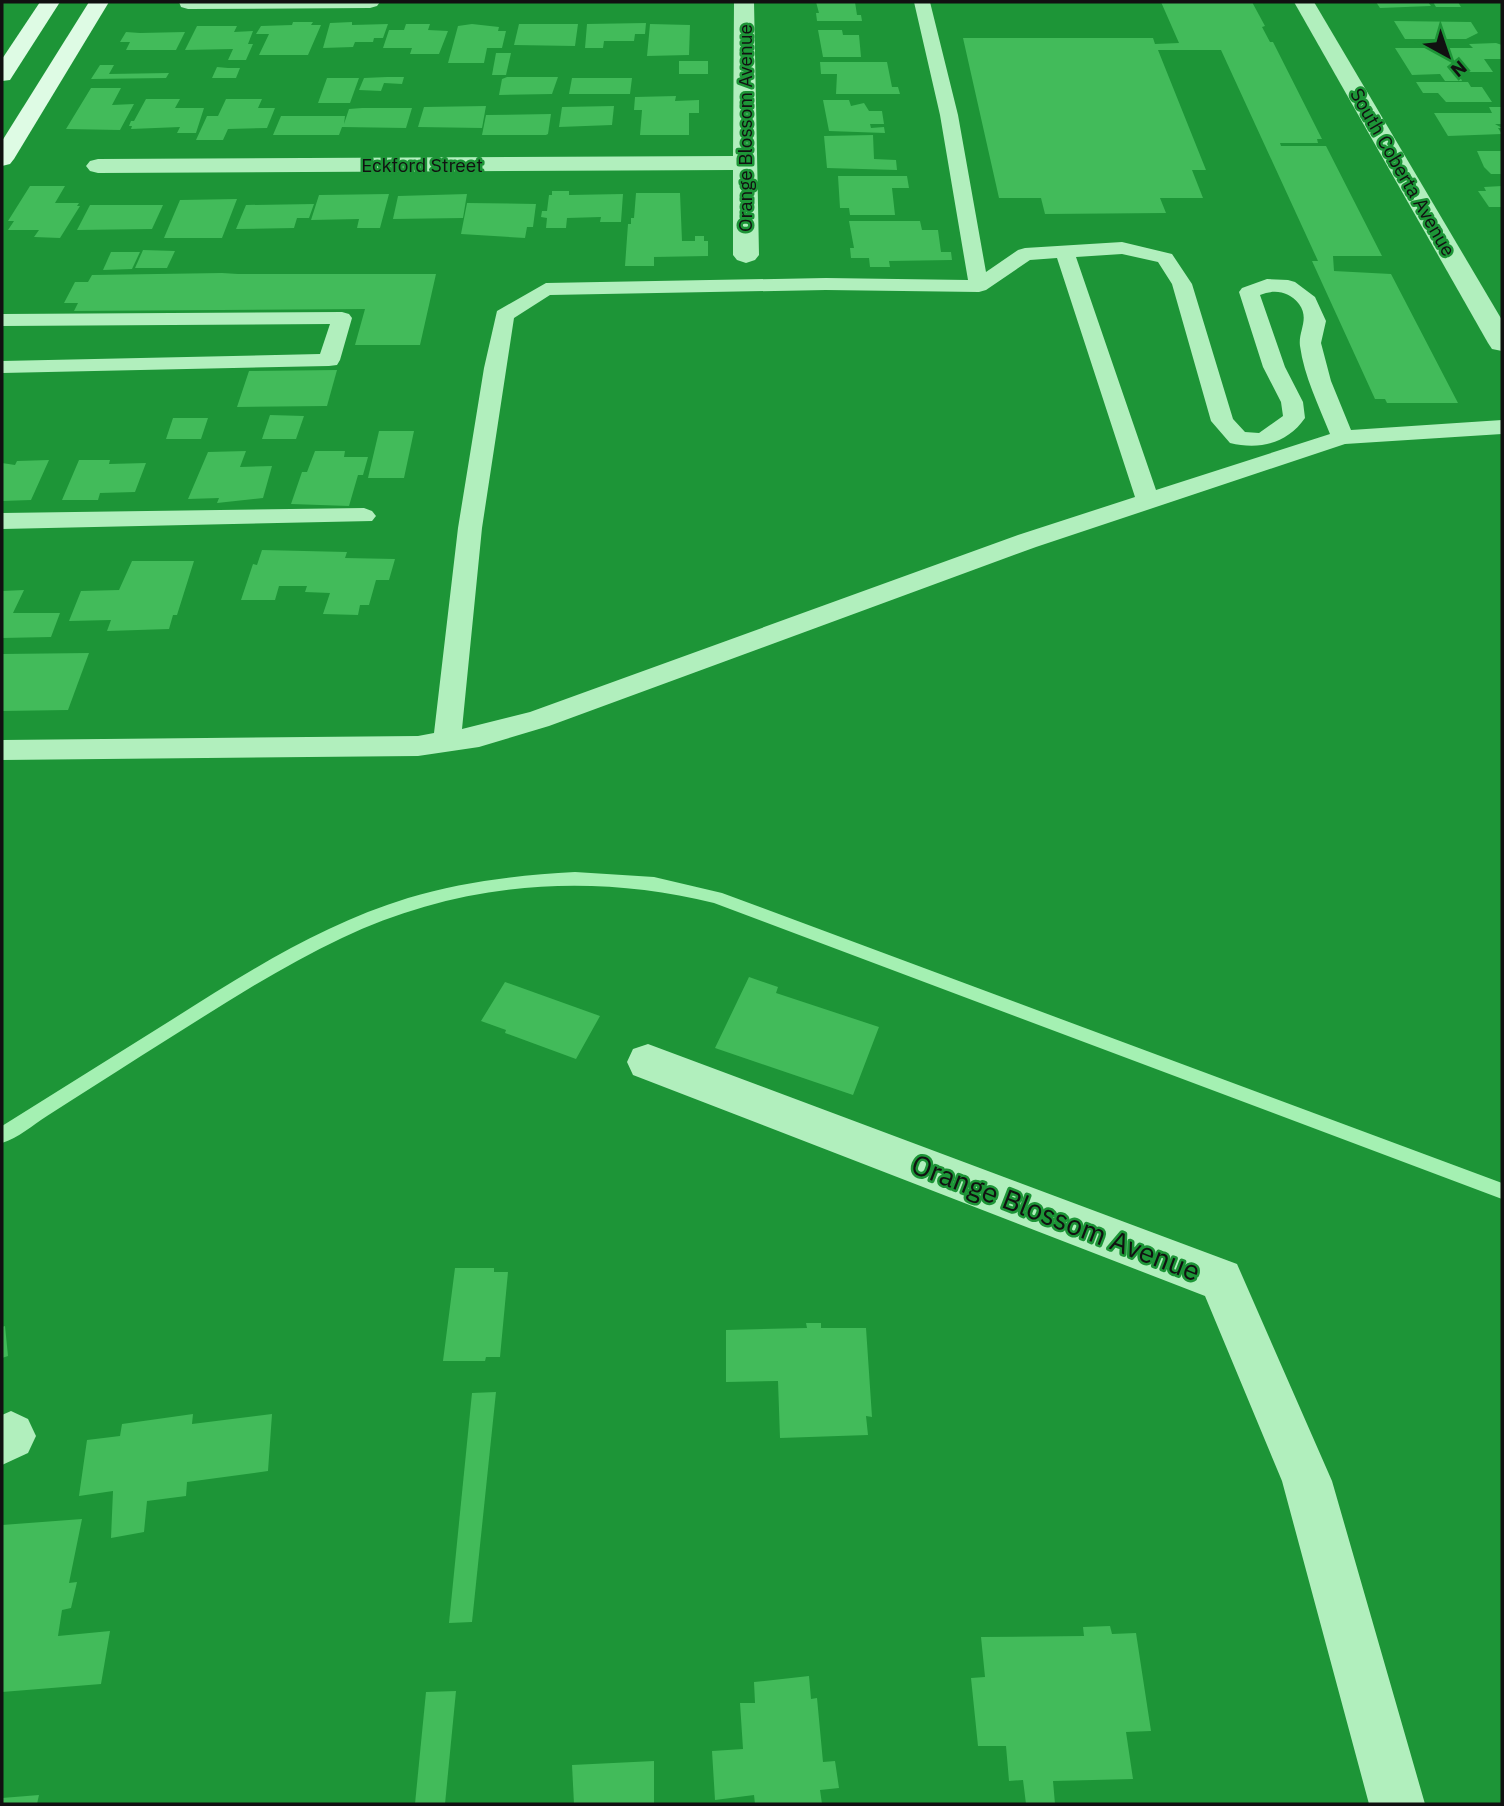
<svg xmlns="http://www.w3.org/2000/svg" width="1504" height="1806" viewBox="0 0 1504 1806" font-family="'IBM Plex Sans',sans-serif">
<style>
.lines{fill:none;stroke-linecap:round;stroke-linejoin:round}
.stream{fill:#a4f0b2;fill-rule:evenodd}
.building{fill:#42bb5a}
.lane{fill:#b1efbd;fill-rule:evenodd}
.street{fill:#b1efbd;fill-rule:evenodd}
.secondary{fill:#defbe4;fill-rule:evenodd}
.labels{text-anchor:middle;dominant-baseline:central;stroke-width:5;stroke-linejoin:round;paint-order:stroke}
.far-street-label{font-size:19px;fill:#111;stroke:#1d9537}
.near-street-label{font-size:28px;fill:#111;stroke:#1d9537}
</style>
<rect width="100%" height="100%" fill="#1d9537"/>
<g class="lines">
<!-- stream -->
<path class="stream" d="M575 872 654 877 722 893 1502 1183V1199L714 903C589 872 459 882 342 938 272 971 207 1015 141 1056 110 1076 78 1096 47 1116 33 1125 18 1138 2 1143V1126C59 1090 116 1055 173 1019 247 972 323 924 408 898 462 882 518 875 575 872Z"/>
</g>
<!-- building -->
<g class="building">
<path d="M816 2H855L857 15H861L862 21H817L816 13H819Z"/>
<path d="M1161 2H1252L1265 26 1262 27 1270 42H1273L1322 139H1317L1318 143H1280L1281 146H1326L1382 256H1333L1334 271 1391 274 1458 403H1387L1385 399H1375L1312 261H1318L1221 50H1158L1206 170H1192L1203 198H1160L1166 213 1045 214 1041 198H999L963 38H1153L1155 44 1179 43Z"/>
<path d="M1376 2H1428L1431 6 1380 8Z"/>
<path d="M1433 2H1458L1461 7H1436Z"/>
<path d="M1394 21 1471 22 1478 33 1466 39H1405Z"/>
<path d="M293 22H313L311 25H321L308 55H259L269 34H256L261 26 292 25Z"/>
<path d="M352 22V25L388 24 383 38H374L373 42H355L353 47 323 48 330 23Z"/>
<path d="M646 23 645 34H635L634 41H604L603 48H585L587 24Z"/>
<path d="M406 24H430L428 30 448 31 439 54H410L412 48H383L389 30H404Z"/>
<path d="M472 24 499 27 498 31H506L502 48H487L484 63H448L458 26Z"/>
<path d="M519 24H578L575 46 514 45Z"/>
<path d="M650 24 690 25 689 55 647 56Z"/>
<path d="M197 26H237L234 32 253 31 248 44H253L246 60H228L233 49 185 50Z"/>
<path d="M818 30H842L843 35H859L861 57H823Z"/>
<path d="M126 32 140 33 185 32 176 50H126L130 42H120Z"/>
<path d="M1496 43 1502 45V59H1484L1493 72H1458L1462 81H1445L1440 74 1412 75 1395 48H1473L1469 44Z"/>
<path d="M496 53H511L506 75H492Z"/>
<rect x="679" y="61" width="29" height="13"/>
<path d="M820 62H887L892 87H898L900 94H836L837 74H821Z"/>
<path d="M100 65H114L109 74 169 73 166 78 91 79Z"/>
<path d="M217 67 228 68H240L236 78H212Z"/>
<path d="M387 77H404L402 84 384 83 381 91 359 90 364 78Z"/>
<path d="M507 77H558L552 94 499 95 502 79Z"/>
<path d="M327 78H359L350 103H318Z"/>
<path d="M572 78H632L630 94H569Z"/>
<path d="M1416 82H1468L1471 87H1482L1492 102H1446L1438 93H1423Z"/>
<path d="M91 88H121L112 105 134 104 120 130 66 129Z"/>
<path d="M676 96 675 101 699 100V113H689V135H640L642 110H634L635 97Z"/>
<path d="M146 99H180L175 108H204L196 133H177L180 127 131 129 132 126H129L131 121H134Z"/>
<path d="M226 99H262L258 108H275L267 128 228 129 223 140H196L207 116H218Z"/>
<path d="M823 100H849L851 106 864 103 869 111H882L884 124H870L871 128 884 127 885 133 829 131Z"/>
<path d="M486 106 482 128 418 127 424 107Z"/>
<path d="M614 106 612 125 559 127 562 107Z"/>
<path d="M1489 107H1502V124H1495L1502 128H1498L1502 134 1448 136 1434 113H1492Z"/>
<path d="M362 108H412L406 128 342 127 339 135H273L281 116H345L344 124 349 109Z"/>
<path d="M551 114 548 134 546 135H482L486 115Z"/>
<path d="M873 135 874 159 896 160 897 170 827 168 824 136Z"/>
<path d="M1477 151H1502V174H1491L1484 167Z"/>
<path d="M838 176H907L909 188H892L895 215H850L849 208H840Z"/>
<path d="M30 186H65L55 203H79L77 206H80L60 238 34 237 39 230H8L14 221H8Z"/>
<path d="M1502 186V207H1489L1478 191H1486L1484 187Z"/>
<path d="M552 191H569V195L623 194 621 222H600L601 217 567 218 566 228H546L547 218 541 217 542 211H547L549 195H552Z"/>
<path d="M636 193H680L682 241H695V236H704V241H708V256L654 257V266H625L628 224H631V218H634Z"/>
<path d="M389 194 380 228H357L359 219 311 220 319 195Z"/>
<path d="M467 194 463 218 393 219 398 196Z"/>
<path d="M237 199 222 238H164L180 200Z"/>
<path d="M467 203 536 204 533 227H527L525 238 461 234Z"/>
<path d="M314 204 309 218H297L294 228 236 229 246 205Z"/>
<path d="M90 205H163L152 229 77 230Z"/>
<path d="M849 221H920L922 230H938L941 252H951L952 260 889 261 890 267H870L869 258H851L850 248H854Z"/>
<path d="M143 250 175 251 167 268H135Z"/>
<path d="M111 252H140L132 269 103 270Z"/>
<path d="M222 273 238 274H436L420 345H355L365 309 74 311 78 303H64L75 282H88L92 275Z"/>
<path d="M337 370 327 406 237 407 249 371Z"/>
<path d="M270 415 304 416 296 439H262Z"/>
<path d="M173 418H208L201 439H166Z"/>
<path d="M379 431H414L404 478H368Z"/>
<path d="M246 451 240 467 272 466 263 498 217 503 219 498 188 499 208 452Z"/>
<path d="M315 451H345L344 457H368L363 475H358L349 506 291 504 302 472H307Z"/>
<path d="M49 460 31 500 2 501V463L15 465 17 461Z"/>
<path d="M79 460H110L109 464 146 463 135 492 100 493 98 500H62Z"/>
<path d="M262 550 347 552 345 558 395 559 389 580H376L369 605H360L358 615 323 614 330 593 305 592 307 586H279L275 600H241L253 564 257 565Z"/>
<path d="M132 561H194L177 615H173L169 629 107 631 111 620 69 621 81 591 119 590Z"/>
<path d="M24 590 13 613H60L51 637 2 638V591Z"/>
<path d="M89 653 68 710 2 711V654Z"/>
<path d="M749 977 778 987 776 993 879 1027 853 1095 715 1048Z"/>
<path d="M505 982 600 1016 576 1059 505 1033 506 1030 481 1021Z"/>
<path d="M455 1268H494V1272H508L500 1357H486L485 1361H443Z"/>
<path d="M806 1323H821V1328H866L872 1417 866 1416 868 1435 780 1438 778 1381 726 1382V1330L807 1328Z"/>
<path d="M5 1326 8 1356 2 1358V1327Z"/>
<path d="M496 1392 472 1622 449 1623 472 1393Z"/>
<path d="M193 1414 192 1424 272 1414 268 1471 187 1482 186 1496 147 1501 144 1532 111 1538 113 1491 79 1496 87 1440 120 1436 122 1424Z"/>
<path d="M82 1519 69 1583 77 1582 71 1608 62 1610 58 1636 110 1631 101 1684 2 1692V1525Z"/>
<path d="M1110 1626 1112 1634 1136 1633 1151 1731 1126 1732 1133 1779 1053 1781 1055 1804H1026L1023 1780 1009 1781 1006 1746H978L971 1678 985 1677 981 1637 1084 1636 1083 1627Z"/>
<path d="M809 1676 811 1699 817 1698 823 1762 835 1761 839 1788 820 1790 822 1804H755L754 1795 715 1800 712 1751 743 1749 740 1703H755L754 1682Z"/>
<path d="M456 1691 445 1804H415L426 1692Z"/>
<path d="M654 1761V1804H574L572 1765Z"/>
<path d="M39 1795 37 1804H2V1798Z"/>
</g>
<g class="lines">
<!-- lane -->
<g class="lane">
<path d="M914 2H930L958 115 986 272 1018 250 1025 248 1122 242 1172 254 1192 284 1233 419 1245 432 1259 433 1283 416 1281 402 1263 367 1239 292 1242 288 1267 279 1288 280 1295 282 1315 297 1326 321 1321 343 1331 381 1351 430 1502 420V434L1345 444 1036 547 549 726 479 747 418 756 2 760V740L418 736 434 733 458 528 484 368 497 311 546 283 826 278 968 280 940 115ZM1122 254 1158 262 1172 284 1211 421 1230 443C1259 450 1287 444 1305 418L1303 402 1285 367 1260 295C1274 289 1289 291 1299 304 1310 319 1298 331 1300 346 1304 376 1319 406 1330 434L1156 490 1076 257ZM1057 258 1135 497 1018 535 530 712 462 729 482 528 514 318 550 295 826 290 979 292 986 290 1030 260Z"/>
<path d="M342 312 349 314 352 318 340 360 337 365 329 366 2 373V361L320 354 330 324 2 326V314Z"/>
<path d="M364 508 372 511 376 516 372 521 2 529V513Z"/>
</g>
<!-- street -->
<g class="street">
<path d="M179 2H380L377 6 370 8 188 9 181 7Z"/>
<path d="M734 2H754L759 255 755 260 746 263 737 260 733 255V170L98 173 90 171 86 166 90 161 98 159 733 156Z"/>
<path d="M1294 2H1314L1502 320V351L1492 349 1488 343Z"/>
<path d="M648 1044 1237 1264 1332 1481 1425 1804H1369L1282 1481 1205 1296 633 1075 627 1062 633 1049Z"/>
<path d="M11 1411 28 1419 36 1436 28 1453 2 1465V1415Z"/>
</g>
<!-- secondary -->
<g class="secondary">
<path d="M40 2H60L10 80 2 81V59Z"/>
<path d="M89 2H109L14 159 10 164 2 166V141Z"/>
</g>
</g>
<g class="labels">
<!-- far-street labels -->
<g class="far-street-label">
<text transform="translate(745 128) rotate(-90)">Orange Blossom Avenue</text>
<text x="422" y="165">Eckford Street</text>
<text transform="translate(1403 172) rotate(60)">South Coberta Avenue</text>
</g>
<!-- near-street labels -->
<g class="near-street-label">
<text transform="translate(1056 1217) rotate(21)">Orange Blossom Avenue</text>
</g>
</g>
<!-- border -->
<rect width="1504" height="1806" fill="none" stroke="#111111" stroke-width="7"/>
<!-- north arrow -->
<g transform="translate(1448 56) rotate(140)" stroke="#1d9537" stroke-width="5" paint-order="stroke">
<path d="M0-5L12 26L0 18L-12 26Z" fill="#111111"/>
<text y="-10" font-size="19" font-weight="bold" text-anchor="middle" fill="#111111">N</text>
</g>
</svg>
